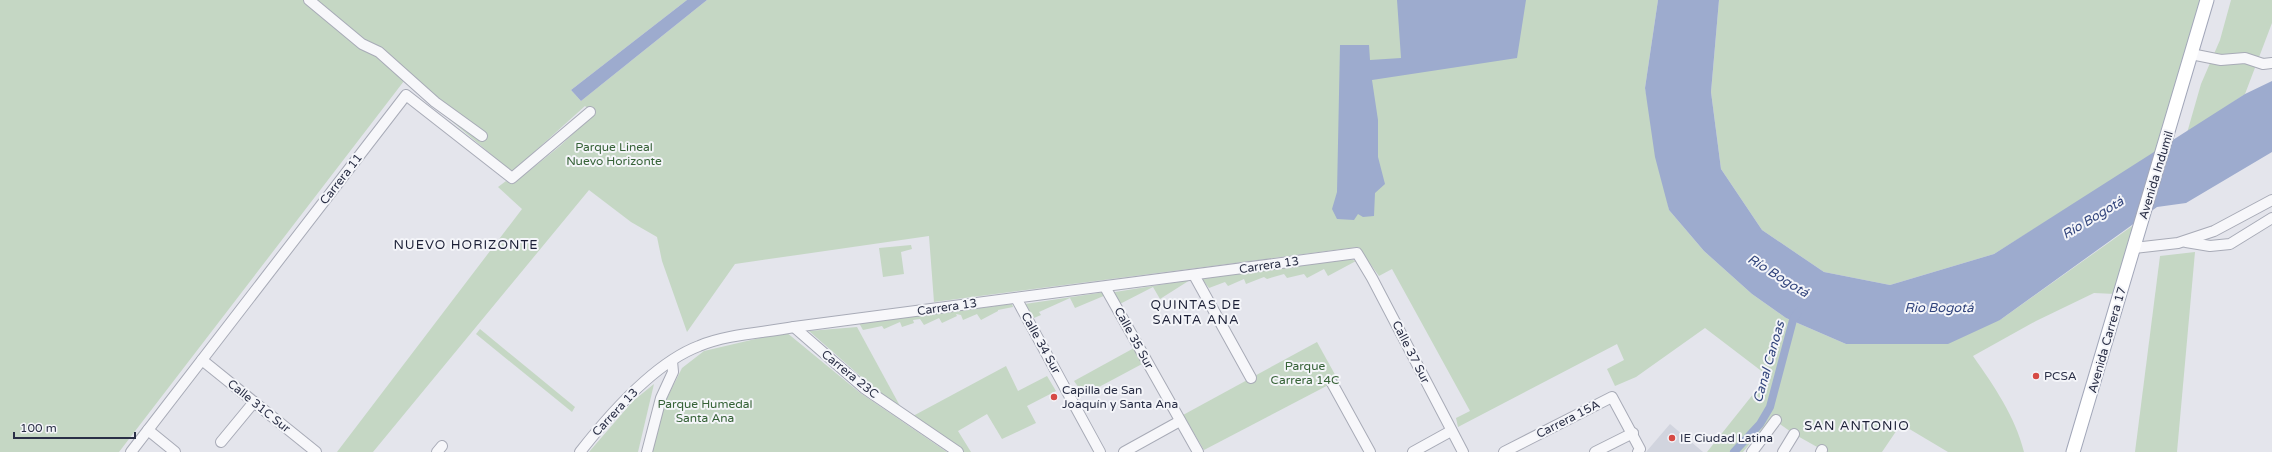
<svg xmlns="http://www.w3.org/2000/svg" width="2272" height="452" viewBox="0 0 2272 452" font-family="'Varela Round',sans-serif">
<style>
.built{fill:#d1d4de}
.green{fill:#c5d7c4}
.water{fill:#9dabce}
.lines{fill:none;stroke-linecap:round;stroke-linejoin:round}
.canal{stroke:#9dabce;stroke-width:8}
.minor-casing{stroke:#a8abb7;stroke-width:12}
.major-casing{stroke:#a2a7b9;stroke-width:15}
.minor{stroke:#f7f7fa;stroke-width:10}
.major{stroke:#fff;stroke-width:13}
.poi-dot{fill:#d64a44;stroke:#f4f5f9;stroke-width:1.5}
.labels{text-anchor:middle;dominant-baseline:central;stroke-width:4;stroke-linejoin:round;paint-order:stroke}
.park-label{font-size:12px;fill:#366237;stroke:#f4f5f9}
.street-label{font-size:12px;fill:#2a2f46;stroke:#f4f5f9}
.poi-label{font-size:12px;fill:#2a2f46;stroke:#f4f5f9;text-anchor:start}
.water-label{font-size:13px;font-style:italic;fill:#31447c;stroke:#f4f5f9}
.neighbourhood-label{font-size:13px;letter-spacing:1px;fill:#1c2037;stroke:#f4f5f9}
</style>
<rect width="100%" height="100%" fill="#e4e5ec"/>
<!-- built -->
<path class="built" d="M1670 424 1703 452H1646Z"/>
<!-- green -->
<g class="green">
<path d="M0 0H687L571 90 581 101 707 0H1658L1645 88 1669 210 1704 251 1752 294 1786 318 1846 344 2000 320 2135 224 2115 294 2094 293 2036 321 1973 356C1994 386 2015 416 2024 452H1948L1901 424 1882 452H1826L1794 434 1771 418 1743 452H1707L1766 378 1764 373 1705 328 1636 377 1615 386 1607 369 1624 360 1617 344 1458 427 1456 418 1470 411 1392 269 1379 276 1358 247 934 302 929 236 735 264 687 332 662 261 657 237 631 222 589 190 373 452H337L522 209 498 187 506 181 513 184 560 146 594 114 585 106 512 172 404 81 119 452H0Z"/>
<path d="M1719 0H2203L2155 153 1994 254 1890 285 1824 272 1762 230 1721 169 1711 92Z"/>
<path d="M2231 0H2272V23L2245 94 2187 133 2201 84 2220 40Z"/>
<path d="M911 245 912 249 901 252 904 274 883 277 879 248Z"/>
<path d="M2195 252 2177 452H2135L2160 256Z"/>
<path d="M1346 258 1356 261 1328 276 1324 269 1307 278 1304 274 1287 278 1284 274 1267 279 1264 277 1246 284 1244 279 1228 286 1225 282 1209 288 1201 278Z"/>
<path d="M1190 280 1160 299 1153 287 1116 306 1109 293Z"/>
<path d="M1105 292 1106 295 1075 308 1070 298 1039 312 1041 315 1034 318 1025 304Z"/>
<path d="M1012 304 1013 307 998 310V311L981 320 977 314 963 320 961 315 956 314 957 316 942 323 939 318 924 325 920 319 913 320 914 323 902 327 900 322 884 329 882 326 863 330 859 323Z"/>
<path d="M857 327 900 406 875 389 809 331Z"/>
<path d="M480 329 575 407 572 412 476 334Z"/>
<path d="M786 332 859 392 947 452H652L665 402 682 368 704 351Z"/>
<path d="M1317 342 1338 380 1204 450 1183 415Z"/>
<path d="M1134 348 1142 364 1084 395 1074 381Z"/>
<path d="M1006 366 1018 391 1047 376 1056 391 1027 406 1036 423 1002 439 987 414 958 431 971 452H963L913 416Z"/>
<path d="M654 384 638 452H589L633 401Z"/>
</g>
<!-- water -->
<g class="water">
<path d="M687 0H707L581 101 571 90Z"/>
<path d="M1397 0H1526L1517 58 1372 80 1378 120V157L1385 184 1375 193 1374 216 1363 217 1358 214 1354 220 1337 219 1332 209 1337 192 1340 45H1369L1370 60 1401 58Z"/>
<path d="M1658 0H1719L1711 92 1721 169 1762 230 1824 272 1890 285 1994 254 2245 94 2272 81V152L2186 203 2157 207 2000 320 1948 344H1846L1786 318 1752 294 1704 251 1669 210 1655 157 1645 88Z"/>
</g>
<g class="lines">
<!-- canal -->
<path class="canal" d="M1734 452 1760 424 1770 407 1793 320 1798 312"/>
<defs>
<g id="minor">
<path d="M309 0 362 44 379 52 435 102 482 136"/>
<path d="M2191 54 2221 60 2245 58 2263 64 2272 63"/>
<path d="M2186 242 2210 246 2230 244 2272 218"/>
<path d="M2134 248 2178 243 2214 231 2272 200"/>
<path d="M1194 275 1251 378"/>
<path d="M1105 287 1198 452"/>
<path d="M1016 298 1100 452"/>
<path d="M794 327 864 388 958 452"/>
<path d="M202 360 316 452"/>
<path d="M1332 383 1370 452"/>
<path d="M148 430 175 452"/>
<path d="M221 442 254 402"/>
<path d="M131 452 406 95 512 178 590 112"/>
<path d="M437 452 442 446"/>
<path d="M580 452C609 415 654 363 699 346 728 334 763 333 794 327L1357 253 1372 278 1463 452"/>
<path d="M647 452 661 398 673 372 672 361"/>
<path d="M1124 452 1180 421"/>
<path d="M1413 452 1451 431"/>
<path d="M1504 452 1612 397 1640 449 1638 452"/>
<path d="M1595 452 1633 433"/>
<path d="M1752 452 1776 420"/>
<path d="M1783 452 1794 434"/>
<path d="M1821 452 1822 450"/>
</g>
<path id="major" d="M2073 452 2207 0"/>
</defs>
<!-- minor casing -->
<use href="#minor" class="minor-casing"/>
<!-- major casing -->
<use href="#major" class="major-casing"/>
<!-- minor -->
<use href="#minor" class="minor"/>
<!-- major -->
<use href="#major" class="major"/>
</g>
<!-- markers -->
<g class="poi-dot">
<circle cx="2036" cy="376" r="4"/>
<circle cx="1054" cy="397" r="4"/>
<circle cx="1672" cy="438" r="4"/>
</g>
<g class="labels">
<!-- park labels -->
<g class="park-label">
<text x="614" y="147">Parque Lineal<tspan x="614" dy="14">Nuevo Horizonte</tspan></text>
<text x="1305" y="366">Parque<tspan x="1305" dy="14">Carrera 14C</tspan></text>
<text x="705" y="404">Parque Humedal<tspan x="705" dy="14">Santa Ana</tspan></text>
</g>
<!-- street labels -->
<g class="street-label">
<text transform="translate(2156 175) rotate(-73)">Avenida Indumil</text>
<text transform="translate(341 179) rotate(-52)">Carrera 11</text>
<text transform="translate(1269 265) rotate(-8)">Carrera 13</text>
<text transform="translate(947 307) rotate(-8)">Carrera 13</text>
<text transform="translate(1134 338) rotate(61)">Calle 35 Sur</text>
<text transform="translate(2107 340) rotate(-74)">Avenida Carrera 17</text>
<text transform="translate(1041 343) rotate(61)">Calle 34 Sur</text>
<text transform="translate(1411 352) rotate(63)">Calle 37 Sur</text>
<text transform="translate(850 374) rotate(39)">Carrera 23C</text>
<text transform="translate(259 406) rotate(39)">Calle 31C Sur</text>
<text transform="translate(615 412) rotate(-47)">Carrera 13</text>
<text transform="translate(1568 419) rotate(-27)">Carrera 15A</text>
</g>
<!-- poi labels -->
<g class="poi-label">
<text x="2044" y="376">PCSA</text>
<text x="1062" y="390">Capilla de San<tspan x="1062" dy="14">Joaquín y Santa Ana</tspan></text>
<text x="1680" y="438">IE Ciudad Latina</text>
</g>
<!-- water labels -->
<g class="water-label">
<text transform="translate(2093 218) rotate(-31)">Río Bogotá</text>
<text transform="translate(1778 276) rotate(32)">Río Bogotá</text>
<text x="1939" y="308">Rio Bogotá</text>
<text transform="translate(1769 362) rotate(-74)">Canal Canoas</text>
</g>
<!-- neighbourhood labels -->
<g class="neighbourhood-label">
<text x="466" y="245">NUEVO HORIZONTE</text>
<text x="1196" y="305">QUINTAS DE<tspan x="1196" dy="15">SANTA ANA</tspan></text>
<text x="1857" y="426">SAN ANTONIO</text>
</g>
</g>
<!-- scale -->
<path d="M14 432v6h121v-6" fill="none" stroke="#2a2f46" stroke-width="2"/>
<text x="20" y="432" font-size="12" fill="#2a2f46" stroke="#f4f5f9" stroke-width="3" paint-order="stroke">100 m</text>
</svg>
